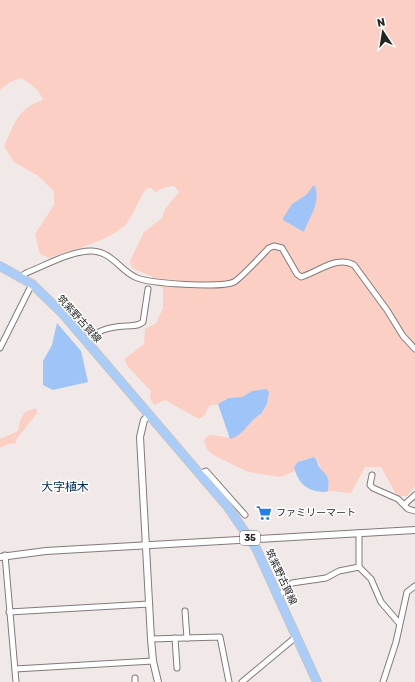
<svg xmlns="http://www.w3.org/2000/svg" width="415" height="682" viewBox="0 0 415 682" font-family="Rubik,'Noto Sans JP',sans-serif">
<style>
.green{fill:#fccfc4}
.water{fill:#9fc5f8}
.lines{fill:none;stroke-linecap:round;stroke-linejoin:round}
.minor-casing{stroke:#827a79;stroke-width:7}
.tertiary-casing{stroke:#827a79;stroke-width:8}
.primary-casing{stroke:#c7c6c6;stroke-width:10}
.minor{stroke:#fff;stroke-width:5}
.tertiary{stroke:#fff;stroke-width:6}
.primary{stroke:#aaccf9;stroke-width:8}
.labels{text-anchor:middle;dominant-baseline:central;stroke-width:3;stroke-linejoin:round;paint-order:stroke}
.shield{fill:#fff;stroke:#676565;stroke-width:1}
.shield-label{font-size:9px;font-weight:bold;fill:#262323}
.street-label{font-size:10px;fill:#262323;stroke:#fff}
.poi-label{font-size:10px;fill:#262323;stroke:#fff;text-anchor:start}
.quarter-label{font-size:12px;fill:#032e60;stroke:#fff}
</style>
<rect width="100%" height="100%" fill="#f1e9e7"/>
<!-- green -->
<g class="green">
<path d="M0 0H415V486L407 496H397L381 467H365L351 493 328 491 329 485 317 460C308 458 301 458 294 467L295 471 280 477 248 472 213 455 207 449 204 442 206 437 211 435 233 438C242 431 251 419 261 414L259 391H252L242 397 229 398 218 404 209 406 205 415 199 419 165 400 154 405 150 398 151 391 128 367 124 359 144 344 145 329 156 323 163 308V289L151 276 132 268 130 261 144 232 162 218 165 209 179 192 174 186 166 187 155 192 151 188 146 189C138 200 135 213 126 224 110 241 71 250 49 258L40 254 35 234 54 205V191L38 176 14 162 4 146C15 123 17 109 43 100 39 89 31 84 21 78L10 82 0 90Z"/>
<path d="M36 408 37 413 15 441 17 443 9 444 0 448V439L18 431 20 421 25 412Z"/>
</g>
<!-- water -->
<g class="water">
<path d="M313 186H315C321 204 309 217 304 232L283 220V218L292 204 306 195Z"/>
<path d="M57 323 81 351 88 382 53 390 43 385V361L52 345Z"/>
<path d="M266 389 269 392 267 404 261 414C249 420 244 436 230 439L218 404 229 398 242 397 252 391Z"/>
<path d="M314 457C318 461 317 464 320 468 328 477 330 478 328 491L326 492C308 492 298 484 294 467L298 462Z"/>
</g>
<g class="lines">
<defs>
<g id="minor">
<path d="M19 278 26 273C44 266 73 250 92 251 112 252 119 269 135 277 148 284 222 288 234 282 241 278 262 255 269 248L274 246 282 248 297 274 301 277C318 272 337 255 354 265L387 310 403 336 415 349"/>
<path d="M86 341C97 330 110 327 125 326 133 325 137 327 143 322L148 289"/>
<path d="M0 348 32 284"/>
<path d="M199 474 206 471 245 515"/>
<path d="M372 475 370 485 373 488 398 499 408 509 415 511"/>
<path d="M405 504 415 495"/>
<path d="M5 555 16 682"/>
<path d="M359 567 371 579 381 602 399 623"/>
<path d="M279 596 292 583 326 578 339 571 359 567V533"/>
<path d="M185 611 187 638"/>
<path d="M9 612 149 604"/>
<path d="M175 638 177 668"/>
<path d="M151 639 220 637 229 682"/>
<path d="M15 669 153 661"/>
<path d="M135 682V678"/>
<path d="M242 682 297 636"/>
<path d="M383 682 396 642 407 592 415 586"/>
</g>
<g id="tertiary">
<path d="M149 415 144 420 140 437 151 639 153 661 158 682"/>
<path d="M0 557 46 551 415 530"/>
</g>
<path id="primary" d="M0 266 32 284 63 314 227 506 256 548 317 682"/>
</defs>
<!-- minor casing -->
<use href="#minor" class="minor-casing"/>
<!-- tertiary casing -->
<use href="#tertiary" class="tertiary-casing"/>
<!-- primary casing -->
<use href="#primary" class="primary-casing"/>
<!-- minor -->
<use href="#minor" class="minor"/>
<!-- tertiary -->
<use href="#tertiary" class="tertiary"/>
<!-- primary -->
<use href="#primary" class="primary"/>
</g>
<!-- icons -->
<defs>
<symbol id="supermarket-bare" viewBox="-9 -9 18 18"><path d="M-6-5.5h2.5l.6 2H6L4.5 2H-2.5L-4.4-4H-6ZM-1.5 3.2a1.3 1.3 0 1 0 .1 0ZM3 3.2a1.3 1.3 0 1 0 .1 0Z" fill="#267ee8" stroke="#fff" stroke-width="2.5" paint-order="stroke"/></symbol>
</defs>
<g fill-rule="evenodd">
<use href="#supermarket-bare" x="253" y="502" width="22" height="22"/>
</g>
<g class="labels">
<!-- shield labels -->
<rect class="shield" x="240" y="531" width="20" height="14" rx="3"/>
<g class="shield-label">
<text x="250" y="538">35</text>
</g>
<!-- street labels -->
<g class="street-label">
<text transform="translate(79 319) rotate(48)">筑紫野古賀線</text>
<text transform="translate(281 577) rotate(65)">筑紫野古賀線</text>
</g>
<!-- poi labels -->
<g class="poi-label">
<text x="276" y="513">ファミリーマート</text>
</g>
<!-- quarter labels -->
<g class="quarter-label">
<text x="65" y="487">大字植木</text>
</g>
</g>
<!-- north arrow -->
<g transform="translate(383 32) rotate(348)" stroke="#ffffff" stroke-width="3" paint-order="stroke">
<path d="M0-3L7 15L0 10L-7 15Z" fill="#262323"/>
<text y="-6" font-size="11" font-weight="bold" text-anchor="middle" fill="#262323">N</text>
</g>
</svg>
